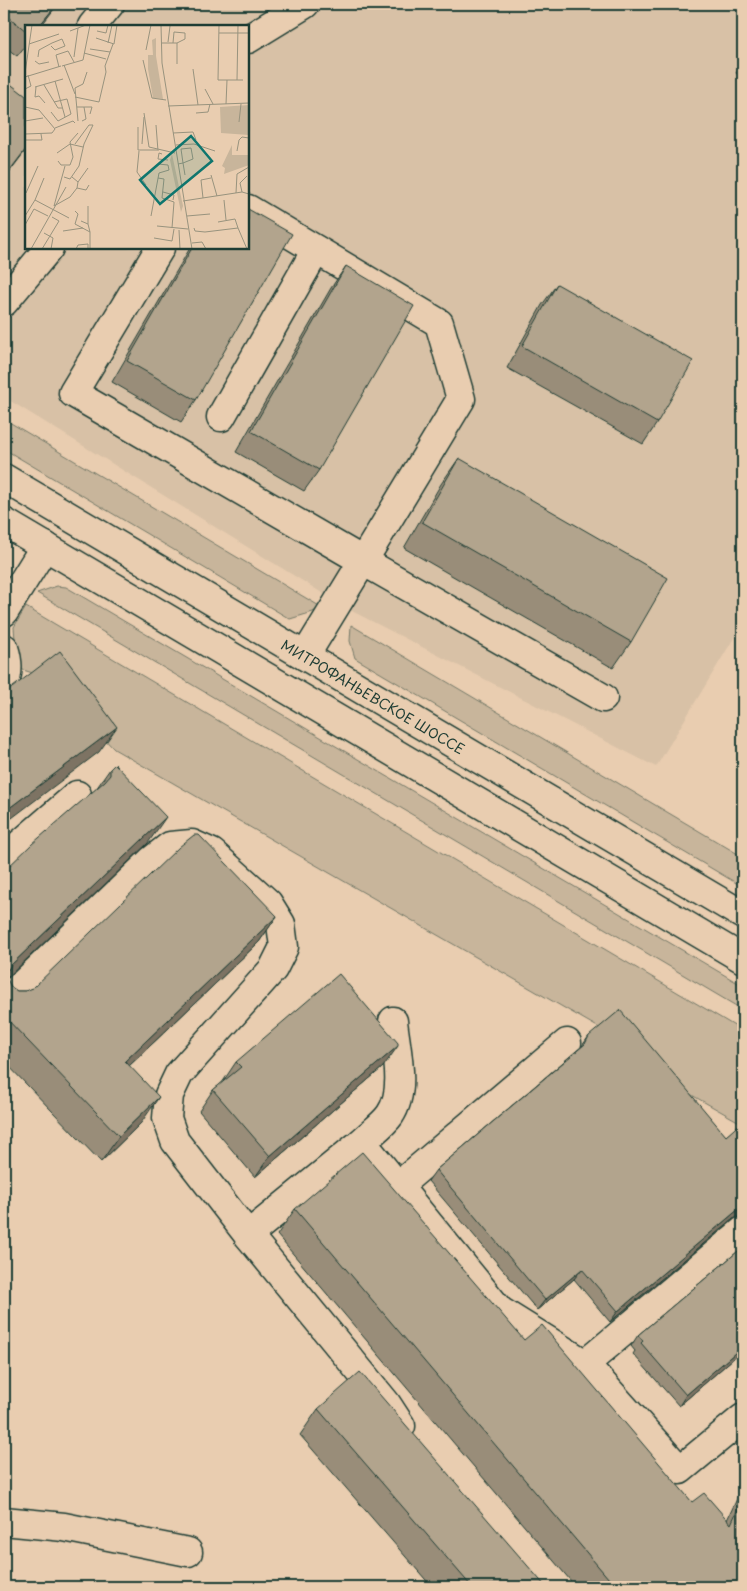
<svg xmlns="http://www.w3.org/2000/svg" width="747" height="1591" viewBox="0 0 747 1591" font-family="'Playpen Sans',sans-serif">
<style>
.built{fill:#d8c1a6;fill-rule:evenodd}
.green{fill:#c8b59b;stroke:#747968}
.lines{fill:none;stroke-linecap:round;stroke-linejoin:round}
.minor-casing{stroke:#1f3d34;stroke-width:31}
.major-casing{stroke:#1f3d34;stroke-width:31}
.minor{stroke:#e9cdb0;stroke-width:28}
.major{stroke:#e9cdb0;stroke-width:28}
.wall{fill:#998d79;stroke:#1f3d34}
.shaded-wall{fill:#7d7363;stroke:#1f3d34}
.building{fill:#b2a48d;stroke:#1f3d34}
.labels{text-anchor:middle;dominant-baseline:central;stroke-width:4.5;stroke-linejoin:round;paint-order:stroke}
.street-label{font-size:14px;fill:#1f3d34;stroke:#e9cdb0}
.inset-road{fill:none;stroke:#98937e;stroke-width:1}
.view{fill:#0f766e;fill-opacity:0.15;stroke:#0f766e;stroke-width:2.5}
.inset-edge{fill:none;stroke:#1f3d34;stroke-width:2.5}
</style>
<rect width="100%" height="100%" fill="#e9cdb0"/>
<filter id="ink" filterUnits="userSpaceOnUse"><feTurbulence type="fractalNoise" baseFrequency=".02" numOctaves="2"/><feDisplacementMap in="SourceGraphic" scale="10" xChannelSelector="R" yChannelSelector="G"/><feConvolveMatrix kernelMatrix="1 2 1 2 8 2 1 2 1" color-interpolation-filters="sRGB"/></filter>
<g filter="url(#ink)">
<!-- built -->
<path class="built" d="M4 4H743V623L656 767 348 609 4 397ZM26 26H248V248H26Z"/>
<!-- green -->
<g class="green">
<path d="M4 419 321 607 313 612 290 619 4 449Z"/>
<path d="M57 586 66 587 743 986V1010L37 593Z"/>
<path d="M26 607 743 1031V1124L667 1081 601 1029 114 749 46 677 23 670 17 664 14 627Z"/>
<path d="M351 625 743 857V887L355 658 350 641Z"/>
</g>
<g class="lines">
<defs>
<g id="minor">
<path d="M92 26 110 4"/>
<path d="M248 39 305 4"/>
<path d="M160 248 73 393 363 561 461 399 439 323 248 209"/>
<path d="M4 302 49 248"/>
<path d="M221 417 316 250"/>
<path d="M4 612 45 546"/>
<path d="M4 648C8 660 9 673 4 685"/>
<path d="M305 656 363 561 603 698"/>
<path d="M4 858 77 795"/>
<path d="M4 1002 151 861 170 846 192 844 212 853 268 903 281 924 284 947 273 969 179 1074 169 1095 167 1118 175 1141 248 1235 386 1403 401 1426"/>
<path d="M362 1142C371 1133 383 1125 390 1115 407 1090 396 1050 393 1021"/>
<path d="M398 1186 567 1043"/>
<path d="M248 1235 362 1142 500 1311 585 1364 680 1470 743 1418"/>
<path d="M585 1364 743 1231"/>
<path d="M4 1521 64 1527 188 1552"/>
</g>
<g id="major">
<path id="s1" d="M4 478 743 915"/>
<path d="M4 522 743 959"/>
</g>
</defs>
<!-- minor casing -->
<use href="#minor" class="minor-casing"/>
<!-- major casing -->
<use href="#major" class="major-casing"/>
<!-- minor -->
<use href="#minor" class="minor"/>
<!-- major -->
<use href="#major" class="major"/>
</g>
<!-- wall -->
<g class="wall">
<path d="M4 4 26 26V45L17 56 4 46Z"/>
<path d="M743 63V79L736 73Z"/>
<path d="M190 248H248L196 400 181 422 112 382Z"/>
<path d="M346 266 319 470 304 491 236 452 331 288Z"/>
<path d="M557 284 657 423 643 444 507 368 542 305Z"/>
<path d="M459 458 631 642 613 668 404 548 441 484Z"/>
<path d="M110 769 148 843 7 978V979L11 987 17 991H25L277 916 259 942 129 1066 141 1123 101 1162 4 1061V871L96 789Z"/>
<path d="M589 1036 726 1136 743 1124V1216H741L733 1219 610 1322 574 1279 537 1310 428 1181 436 1170 582 1046Z"/>
<path d="M236 1062 383 1067 255 1177 199 1111 213 1090 222 1083Z"/>
<path d="M295 1209 524 1340 692 1502 727 1520 743 1486V1587H576L277 1235Z"/>
<path d="M743 1247V1350L679 1406 633 1354 635 1351 631 1346 638 1335Z"/>
<path d="M318 1409 546 1587H432L300 1435Z"/>
</g>
<!-- shaded-wall -->
<g class="shaded-wall">
<path d="M57 4H58L41 26H39Z"/>
<path d="M26 149V150L4 179V178Z"/>
<path d="M117 727 99 752 4 824V812Z"/>
<path d="M166 817 148 843 4 981V976L11 965Z"/>
<path d="M277 916 259 942 107 1087 125 1061Z"/>
<path d="M398 1046 383 1067 255 1177 270 1156Z"/>
<path d="M159 1097 141 1123 101 1162 119 1136Z"/>
<path d="M743 1207V1216H741L733 1219 610 1322 618 1311 740 1208Z"/>
<path d="M582 1269 574 1279 537 1310 545 1300Z"/>
<path d="M743 1346V1350L679 1406 686 1395Z"/>
</g>
<!-- building -->
<g class="building">
<path d="M4 4H57L39 26H26V31L4 13Z"/>
<path d="M4 79 26 96V149L4 178Z"/>
<path d="M248 209 292 234 196 400 127 361 192 248H248Z"/>
<path d="M346 266 414 306 319 470 251 431Z"/>
<path d="M557 284 693 361 657 423 522 346Z"/>
<path d="M459 458 668 578 631 642 422 522Z"/>
<path d="M60 651 117 727 4 812V694Z"/>
<path d="M115 764 166 817 11 965 7 971V979L11 987 17 991H25L33 988 179 847 194 835H199L277 916 125 1061 159 1097 119 1136 4 1016V871L32 844 105 781 110 775V769Z"/>
<path d="M339 974 398 1043V1046L270 1156 213 1090 241 1067 236 1062Z"/>
<path d="M620 1010 726 1136 742 1122 743 1124V1207L740 1208 618 1311 582 1269 545 1300 436 1170 585 1044 589 1036Z"/>
<path d="M362 1152 524 1340 542 1325 692 1502 704 1493 731 1524 743 1498V1587H601L600 1586 609 1579 295 1209Z"/>
<path d="M743 1247V1346L686 1395 641 1343 643 1341 638 1335Z"/>
<path d="M360 1372 546 1587H472L318 1409Z"/>
</g>
</g>
<g class="labels">
<!-- street labels -->
<g class="street-label">
<text stroke="none"><textPath href="#s1" startOffset="429">МИТРОФАНЬЕВСКОЕ ШОССЕ</textPath></text>
</g>
</g>
<!-- overview -->
<g transform="translate(25 25)">
<rect width="224" height="224" fill="#e9cdb0"/>
<path d="M131 13V31L138 74 128 73 123 44V30H128L127 15ZM224 80V110L196 108 195 82ZM207 120V130H224V140L199 149 200 143 197 141ZM147 129 158 181 156 187 145 135Z" fill="#c8b59b"/>
<path class="inset-road" d="M136 0 137 38 167 224M194 0 193 55H202L201 79M45 6 61 0M72 6 81 8 83 0M194 8H224M71 13 89 19 92 0M143 17 145 1M83 18 87 0M137 18H152L160 14V8L149 7 148 18M4 19 34 9M65 24 85 27M121 25 126 0M59 28 81 34M13 32 14 25 27 18 37 14 40 21 30 25 26 21M49 32 53 3M118 35 127 73 141 75M10 36 14 39 24 37M152 39V18M39 40 50 69M37 41 58 35 65 0M34 42 31 30 43 26 49 37M168 44 173 80M0 48 7 0M0 52 36 41M202 55H218M212 55 213 0M30 56 40 92M19 60 33 83H37M10 62 38 54M11 62 10 72 14 71 20 78M0 64 6 61 3 50M180 64 188 79M50 72 74 77 81 47 80 41 88 19M143 81 224 78M0 82 14 85 30 104 27 108 0 109M52 82H67L65 89M26 87 33 96 46 89 42 74 29 77M119 88 124 122 150 128M171 88 183 87 185 79M0 96 18 93M53 96 50 63 58 59 62 47M57 96 61 94 59 82M214 97 216 79M131 100 133 126M113 102V125H132M30 103 48 96 50 98M148 108 168 107 171 115M0 115H17L16 109M117 119 119 92M151 120 169 119 190 126M166 123 168 134 158 138 156 124ZM114 126 112 147 121 160M212 126 214 115 217 112 224 113M32 128 45 119 58 122M137 129 134 128 133 134 143 135M33 136 36 140H45L48 132 45 117 53 108M153 139 158 138 160 150M40 141 29 181 45 172 52 163 53 157 47 152M186 150 192 171M39 152 45 154 54 141 59 119 68 100H64L50 119M19 153 10 175 44 193M133 153 139 154 137 173 149 177 147 203M53 157 63 143M52 163 61 165 64 160M138 167 149 170 148 175M217 167 215 158 222 151M1 168 13 141M211 168 212 149 224 142M178 173 176 155 186 153M199 175 201 195M158 176 217 167 224 169M63 181V199M50 186 53 189 50 199 65 207V224M0 191 10 175M126 191 134 148 144 145 143 140 133 139M162 191 185 189M56 196 63 199 65 207M0 200 9 184 23 191M132 201 163 204M169 203 170 206 180 207 213 203 210 194 193 197M213 203 222 224M154 205 155 224M38 206 58 203M19 208 28 213 26 224M129 213 147 216 149 204M167 218 177 217 181 224M6 224 41 162M17 224 34 196 27 192M51 224 53 220 63 219V224"/>
<path class="view" d="M166 111 187 136 135 179 115 155Z"/>
<rect width="224" height="224" class="inset-edge"/>
</g>
<!-- margin -->
<rect width="747" height="1591" fill="none" stroke="#e9cdb0" stroke-width="20"/>
<rect x="10" y="10" width="727" height="1571" fill="none" stroke="#1f3d34" stroke-width="2" filter="url(#ink)"/>
</svg>
